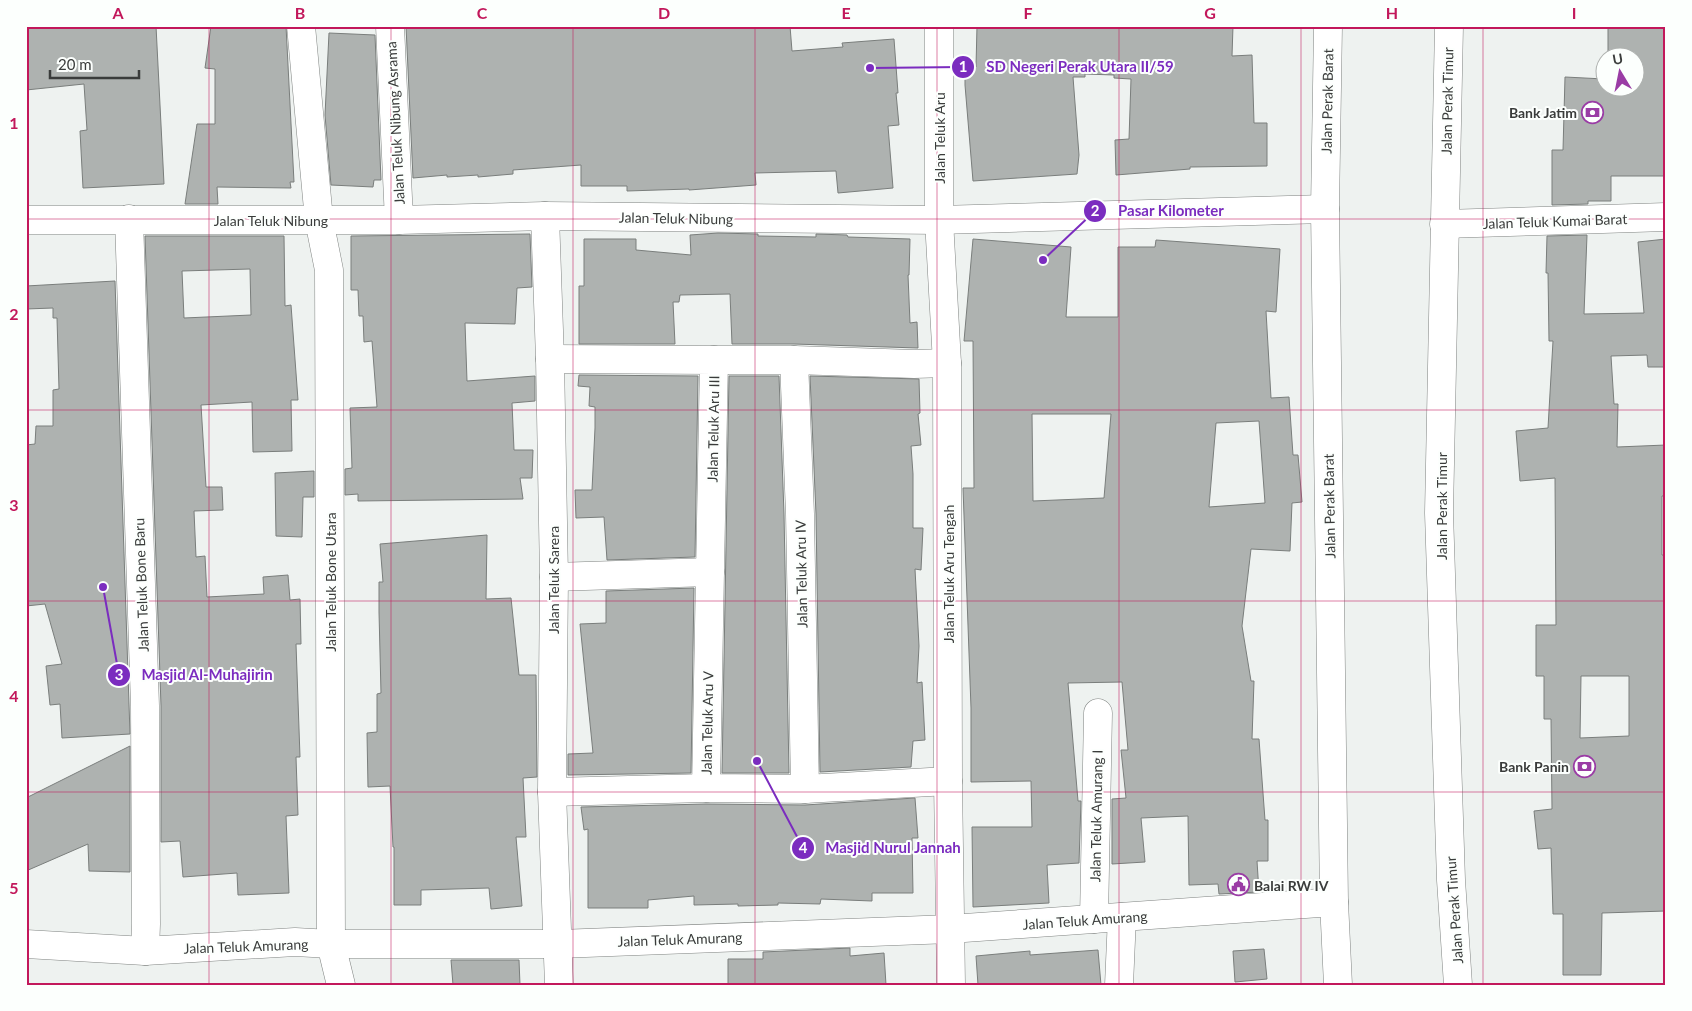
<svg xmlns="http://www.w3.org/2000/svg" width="1692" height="1011" viewBox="0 0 1692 1011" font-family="Lato,sans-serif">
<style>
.building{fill:#aeb2b0;stroke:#7a7e7c;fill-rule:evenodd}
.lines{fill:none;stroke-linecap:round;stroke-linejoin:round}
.minor-casing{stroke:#808482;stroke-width:29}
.highway-casing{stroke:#808482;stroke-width:29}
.minor{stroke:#fff;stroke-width:28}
.highway{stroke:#fff;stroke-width:28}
.grid{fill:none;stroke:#c2185b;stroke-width:1;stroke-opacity:0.55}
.labels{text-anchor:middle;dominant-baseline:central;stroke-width:4;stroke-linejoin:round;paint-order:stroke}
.street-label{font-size:14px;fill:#3a3c3b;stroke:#fcfffd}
.poi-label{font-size:14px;font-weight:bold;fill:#3a3c3b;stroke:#fcfffd;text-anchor:end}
.leader{fill:none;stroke:#7b2cbf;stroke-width:2}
.callout-dot{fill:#7b2cbf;stroke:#fcfffd;stroke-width:2}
.mark-label{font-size:15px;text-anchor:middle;font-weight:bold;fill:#fff}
.callout-label{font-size:15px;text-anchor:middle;font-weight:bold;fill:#7b2cbf;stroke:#fcfffd;stroke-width:4;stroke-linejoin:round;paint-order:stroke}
.neatline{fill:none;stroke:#c2185b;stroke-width:2}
.grid-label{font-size:16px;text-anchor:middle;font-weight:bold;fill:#c2185b}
</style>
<rect width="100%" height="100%" fill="#eef2f0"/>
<!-- building -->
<g class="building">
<path d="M26 26H156L164 184 83 188 80 131 87 130 84 84 26 90Z"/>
<path d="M211 26H286L294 182H290L291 188 217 187 218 204H185L197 124H215V69L205 68Z"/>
<path d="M406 26H790L792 51 843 47 842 43 894 39 898 93H896L899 125 888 126 893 188 838 193 836 171 755 173 756 185 689 190V189L627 191V186H581V165L513 170V174L478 177V175L447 177V175L413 178Z"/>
<path d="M977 26H1233L1232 56 1252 55 1254 123H1267V166L1190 167V169L1116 175 1115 140 1129 139 1131 79 1114 78V75L1085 74V77H1073L1079 155 1077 174 973 181 965 85V67H976Z"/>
<path d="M1608 26H1666V176H1611V201H1588V204L1552 205V150H1563L1565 77 1604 79V88H1634V58H1608Z"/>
<path d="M329 33 375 35 381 180H374L373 187 331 185 325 115Z"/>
<path d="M718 233 758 234V236L816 237V234L847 235 848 237 910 239 909 275H908L910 323 917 322 918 348 794 344H732L730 294 680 295 679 302H673L675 344H579V286H584V239H636V250L691 255 690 235Z"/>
<path d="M530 234 532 287 517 288 515 324 465 323 467 381 535 376V401L512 403 514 450H533L532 478H520L523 499 358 501V494L345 495V469L352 468 350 408 377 407 372 341 364 342 363 316H359L358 290H351V236Z"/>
<path d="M1587 235 1584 314 1644 313 1638 242 1666 239V367H1648L1647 355 1611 356 1614 404H1618L1617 447 1666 445V496H1662V555H1666V911L1602 913 1601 975H1563V914H1553L1551 848 1538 849 1534 811 1552 809 1551 719H1544V676H1536V625H1556L1555 478 1520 481 1516 431 1548 428 1553 341H1549L1548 273H1546L1547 236ZM1581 676H1629V736L1580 738Z"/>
<path d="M145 236H284L285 306 291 305 298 400H291L292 451 253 452 252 402 201 405 206 487H222L223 510 194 511 196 557 205 556 207 597 264 594 263 577 288 575 290 600 300 599 301 644H296L300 757H296L298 815 286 816 289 893 238 895 237 873 183 877 180 841 161 842V706ZM250 269 251 315 184 318 182 271Z"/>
<path d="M973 239 1071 247 1066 317H1118V247H1155L1156 240 1280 249 1276 312 1266 311 1271 398 1289 397 1293 455H1298L1302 502 1292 503 1290 551 1251 549 1242 626 1251 681H1254L1252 739H1259L1265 820H1268V861H1257L1259 892 1219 894 1218 884 1189 885 1188 816 1141 818 1145 862 1112 864V799L1126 798 1121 750H1128L1122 682 1068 683 1078 801H1081L1079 863 1047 865 1049 903 973 907 972 827H1032L1031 781 971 782V708L963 488H974L973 341H964ZM1032 414H1111L1104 498 1033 501ZM1259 421 1265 503 1209 507 1216 423Z"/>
<path d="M115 281 130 734 62 738 60 704 50 705 46 666 62 664 45 604 26 606V445L35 444 36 426H53V390L59 389 57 318H53V308L26 309V286Z"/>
<path d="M579 375 698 376 695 557 607 560 604 517 576 518 575 490H592L595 428V407L589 406 590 387 578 386Z"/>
<path d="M729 376H779L784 514 789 773H722Z"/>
<path d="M810 376 919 379 920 413 918 414 921 445 911 446 913 474V528H923L921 570 915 569 919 646 917 683 922 682 925 740 913 741 911 767 820 772 816 514Z"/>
<path d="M314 471V497H303L302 537 276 536 275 473Z"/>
<path d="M487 535 486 599 511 598 519 675H536L537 777 523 778 526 837H516L522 906 491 909 489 888 421 890V905H394V847H393L390 786 368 787 367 733 377 732V694L381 693 379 612V582H383L380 544Z"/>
<path d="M694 588 691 773 568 775V754L593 753 580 624 606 623V591Z"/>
<path d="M130 746V872L89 871 88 844 26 871V798Z"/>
<path d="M915 798 918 838H912L913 893H872V901L821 899 820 904 778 903V905L738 906V904L694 905V896L648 900V908H588V829L584 830 581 807 706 804 805 805Z"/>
<path d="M850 948V956L884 953 886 985H728V959H763V952Z"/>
<path d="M1264 949 1267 979 1235 982 1233 951Z"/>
<path d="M1098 950 1101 985H978L976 956 1030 951V955Z"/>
<path d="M451 960H519L520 985H453Z"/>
</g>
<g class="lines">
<defs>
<g id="minor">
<path d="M301 26 319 220 329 270 331 944 341 985"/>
<path d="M390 26 399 220"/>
<path d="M939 26V220L947 363 948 781 951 985"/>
<path d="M545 216 550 359 554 577 552 792 559 985"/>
<path d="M129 219 145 706 146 924 145 951"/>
<path d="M26 220H399L545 216 939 220 1325 209"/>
<path d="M1444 224 1666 217"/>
<path d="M550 359 714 360 710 572"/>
<path d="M714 360H794L914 364 947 363"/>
<path d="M794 360 800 514 805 789"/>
<path d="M554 577 710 572 706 788 805 789 948 781"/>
<path d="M552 792 706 788"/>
<path d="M1094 919 1098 713"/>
<path d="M26 944 145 951 295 942 331 944H559L950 929 1334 902"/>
<path d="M1119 985 1122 917"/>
</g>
<g id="highway">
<path d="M1328 26 1325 209 1334 902 1338 985"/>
<path d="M1449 26 1439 513 1451 880 1458 985"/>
</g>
</defs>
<!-- minor casing -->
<use href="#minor" class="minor-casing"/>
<!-- highway casing -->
<use href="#highway" class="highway-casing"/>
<!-- minor -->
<use href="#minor" class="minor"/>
<!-- highway -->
<use href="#highway" class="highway"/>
</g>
<!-- grid -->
<path class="grid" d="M209 26V985M391 26V985M573 26V985M755 26V985M937 26V985M1119 26V985M1301 26V985M1483 26V985M26 219H1666M26 410H1666M26 601H1666M26 792H1666"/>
<!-- icons -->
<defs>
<symbol id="bank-ring" viewBox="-11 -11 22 22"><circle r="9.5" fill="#fcfffd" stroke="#9a3ca5" stroke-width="1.5"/><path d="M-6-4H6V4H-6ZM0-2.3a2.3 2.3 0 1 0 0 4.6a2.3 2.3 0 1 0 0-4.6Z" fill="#9a3ca5"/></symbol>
<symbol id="civic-ring" viewBox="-11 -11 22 22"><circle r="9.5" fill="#fcfffd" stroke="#9a3ca5" stroke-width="1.5"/><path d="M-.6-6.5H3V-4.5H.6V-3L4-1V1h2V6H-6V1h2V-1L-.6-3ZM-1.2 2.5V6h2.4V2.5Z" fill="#9a3ca5"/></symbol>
</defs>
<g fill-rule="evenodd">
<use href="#bank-ring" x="1580" y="100" width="25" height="25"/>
<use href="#bank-ring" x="1572" y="754" width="25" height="25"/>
<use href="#civic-ring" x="1226" y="872" width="25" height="25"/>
</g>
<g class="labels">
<!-- street labels -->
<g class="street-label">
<text transform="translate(1327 101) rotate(-89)">Jalan Perak Barat</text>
<text transform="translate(1447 101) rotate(-89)">Jalan Perak Timur</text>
<text transform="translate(395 123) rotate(-93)">Jalan Teluk Nibung Asrama</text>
<text transform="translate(939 138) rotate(-90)">Jalan Teluk Aru</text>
<text transform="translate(676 218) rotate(1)">Jalan Teluk Nibung</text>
<text x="271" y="220">Jalan Teluk Nibung</text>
<text transform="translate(1555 221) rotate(-2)">Jalan Teluk Kumai Barat</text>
<text transform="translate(713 429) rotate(-89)">Jalan Teluk Aru III</text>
<text transform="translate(1329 506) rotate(-91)">Jalan Perak Barat</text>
<text transform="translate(1441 506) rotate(-90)">Jalan Perak Timur</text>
<text transform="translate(801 574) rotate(-91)">Jalan Teluk Aru IV</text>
<text transform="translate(948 574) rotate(-90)">Jalan Teluk Aru Tengah</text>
<text transform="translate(553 580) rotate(-90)">Jalan Teluk Sarera</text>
<text transform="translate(330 582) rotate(-90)">Jalan Teluk Bone Utara</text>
<text transform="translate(141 585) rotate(-92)">Jalan Teluk Bone Baru</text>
<text transform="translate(707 723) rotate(-89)">Jalan Teluk Aru V</text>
<text transform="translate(1096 816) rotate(-89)">Jalan Teluk Amurang I</text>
<text transform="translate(1454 910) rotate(-94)">Jalan Perak Timur</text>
<text transform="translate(1085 920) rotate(-4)">Jalan Teluk Amurang</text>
<text transform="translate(680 939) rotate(-2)">Jalan Teluk Amurang</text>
<text transform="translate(246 946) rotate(-2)">Jalan Teluk Amurang</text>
</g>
<!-- poi labels -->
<g class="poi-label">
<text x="1577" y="112">Bank Jatim</text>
<text x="1569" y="766">Bank Panin</text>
<text x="1254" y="885" text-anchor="start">Balai RW IV</text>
</g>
</g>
<!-- callouts -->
<path class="leader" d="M870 68L963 67M1043 260L1095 211M103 587L119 675M757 761L803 848"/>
<g class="callout-dot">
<circle cx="870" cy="68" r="5"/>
<circle cx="1043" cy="260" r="5"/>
<circle cx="103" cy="587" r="5"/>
<circle cx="757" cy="761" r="5"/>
<circle cx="963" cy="67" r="12"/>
<circle cx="1095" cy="211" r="12"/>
<circle cx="119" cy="675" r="12"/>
<circle cx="803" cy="848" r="12"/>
</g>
<g class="mark-label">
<text x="963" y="72">1</text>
<text x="1095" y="216">2</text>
<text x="119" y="680">3</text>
<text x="803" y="853">4</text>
</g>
<g class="callout-label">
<text x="1080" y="72">SD Negeri Perak Utara II/59</text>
<text x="1171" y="216">Pasar Kilometer</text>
<text x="207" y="680">Masjid Al-Muhajirin</text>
<text x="893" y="853">Masjid Nurul Jannah</text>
</g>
<!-- border -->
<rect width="1692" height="1011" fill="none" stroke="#fcfffd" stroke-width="55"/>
<!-- north arrow -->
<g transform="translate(1620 72) rotate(350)"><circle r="24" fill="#fcfffd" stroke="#aeb1af"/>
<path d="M0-4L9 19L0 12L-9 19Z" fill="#9a3ca5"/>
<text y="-8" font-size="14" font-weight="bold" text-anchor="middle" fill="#3a3c3b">U</text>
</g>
<!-- scale -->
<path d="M50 70v8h89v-8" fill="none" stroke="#3a3c3b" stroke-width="2.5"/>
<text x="58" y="70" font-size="15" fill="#3a3c3b" stroke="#fcfffd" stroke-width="4" paint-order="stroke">20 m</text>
<rect x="28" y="28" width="1636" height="956" class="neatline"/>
<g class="grid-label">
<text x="118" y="19">A</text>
<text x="300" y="19">B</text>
<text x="482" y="19">C</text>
<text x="664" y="19">D</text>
<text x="846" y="19">E</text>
<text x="1028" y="19">F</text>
<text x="1210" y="19">G</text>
<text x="1392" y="19">H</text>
<text x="1574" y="19">I</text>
<text x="14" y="129">1</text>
<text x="14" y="320">2</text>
<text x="14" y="511">3</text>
<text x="14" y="702">4</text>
<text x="14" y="894">5</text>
</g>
</svg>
